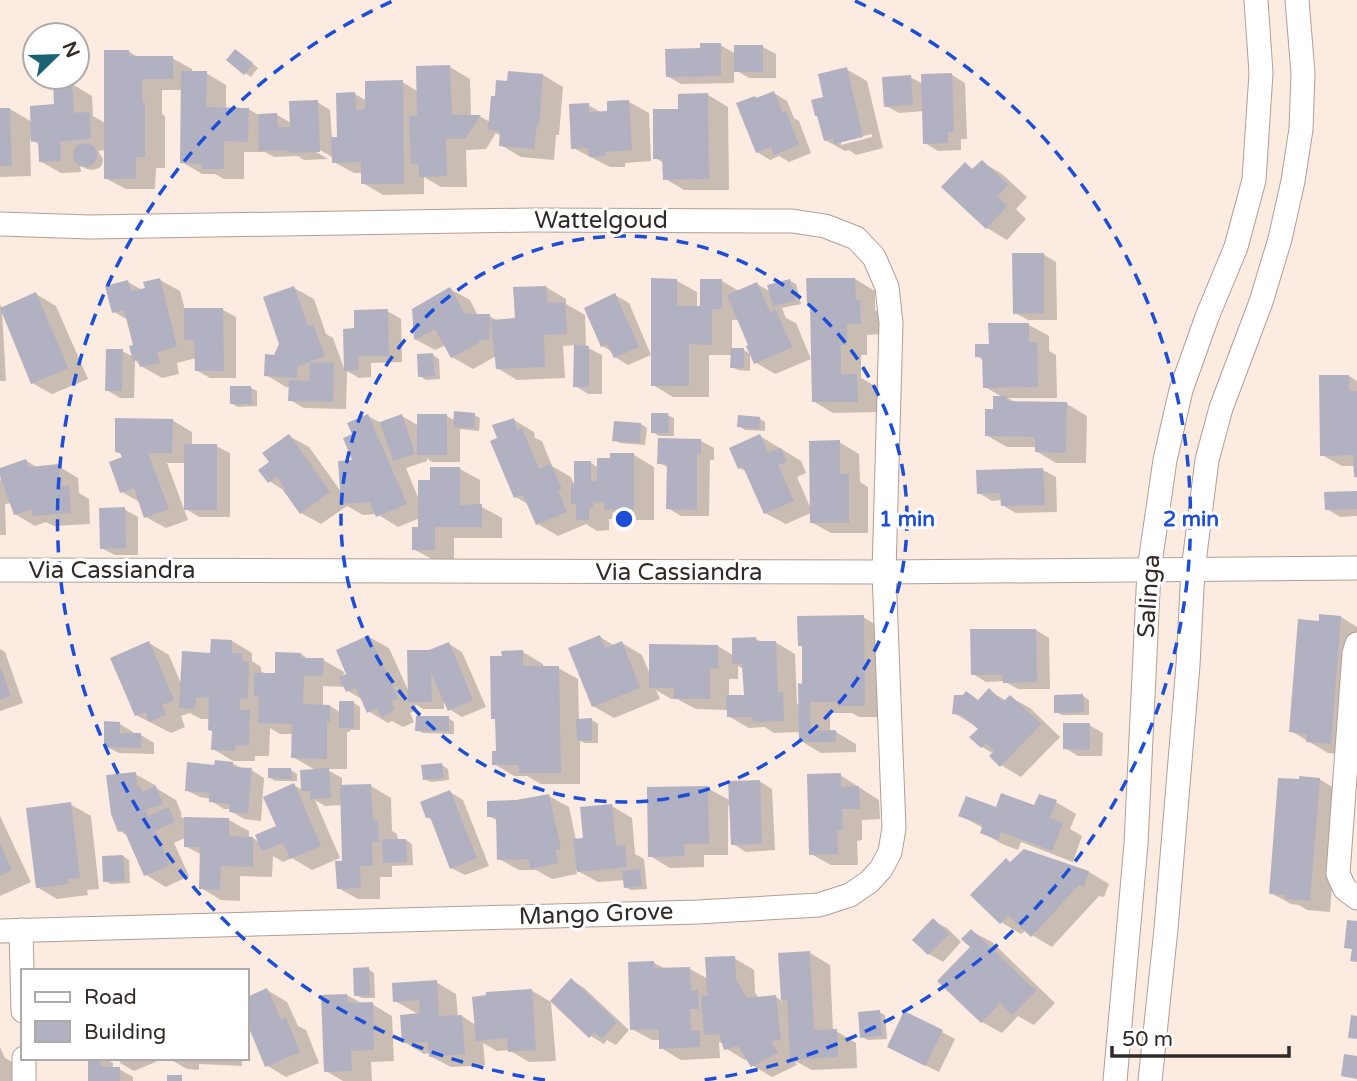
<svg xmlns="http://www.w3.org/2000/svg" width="1357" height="1081" viewBox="0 0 1357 1081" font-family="'Varela Round',sans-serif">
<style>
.shadow{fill:#0003;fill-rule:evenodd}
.building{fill:#b2b1c1}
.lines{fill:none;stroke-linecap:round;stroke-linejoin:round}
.minor-casing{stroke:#af9f96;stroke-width:25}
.minor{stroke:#fff;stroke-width:23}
.ring{fill:none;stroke:#1d4ed8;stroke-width:3.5;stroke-dasharray:12 9}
.labels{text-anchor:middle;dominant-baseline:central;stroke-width:6;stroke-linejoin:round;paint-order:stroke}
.street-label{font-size:24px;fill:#312a27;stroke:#fff}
.centre{fill:#1d4ed8;stroke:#fff;stroke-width:3.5}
.ring-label{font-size:21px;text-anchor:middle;font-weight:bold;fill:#1d4ed8;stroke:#fff;stroke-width:6;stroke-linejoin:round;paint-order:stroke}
</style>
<rect width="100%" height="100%" fill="#fcebe0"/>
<!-- shadow -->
<g class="shadow">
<path d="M720 45 736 54 763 47 776 54V78H749L734 69V83L681 84 667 76 702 50Z"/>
<path d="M128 51 139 58H172L192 69V73H206L226 85V109H248L259 115H277L291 123 317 102 330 110 332 138H339L355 94 367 101 402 82 419 92 450 67 470 79 471 117H481L490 122 496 98 509 83 510 72 543 75 563 87 559 135H556L554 160 521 157 501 145V136L496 133 486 149 466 150 467 187H441L424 177V194L383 195 363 183V173H354L334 162V158L313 146 311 149 328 159 304 160 298 156 274 157 265 152H244V179H224L215 174H202L182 162V90H162V114L165 116V168H156L155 189H126L105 178V150L98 151 103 159 102 165 99 168 93 170 87 169 80 165 81 172 61 173 40 161V145L30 139 31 176 0 177V110L10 109 32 122 56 106 72 84 92 96 93 116 105 123Z"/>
<path d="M241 54 258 68 251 77 245 73Z"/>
<path d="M846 69 867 81 883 148 856 155 849 150 845 151 825 140 826 98ZM872 134V137L841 145V141Z"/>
<path d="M952 75 965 83 967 139H961V150L938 151 925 143 924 111 899 113 886 106 910 77 923 84Z"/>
<path d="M774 93 787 101 794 118 799 121 811 153 789 162 779 156 770 160 757 152 758 100Z"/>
<path d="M708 95 728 107 729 190H684L664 178V163L655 158 680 110Z"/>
<path d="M629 102 649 113 651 161 625 163V167H610L573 148 588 105 602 113H609Z"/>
<path d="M982 162 1002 174 1027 197 1016 209 1026 219 1007 240 987 228 965 164 974 170Z"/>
<path d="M1043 254 1056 262 1057 320H1028L1015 313Z"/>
<path d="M855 279 875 291V310L880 313V334L867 335V355H861V378L877 387V412L833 413 813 401 812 305 808 303Z"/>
<path d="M160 280 180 291 185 310H223L236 317V378H210L196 370V358L177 363 179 374 162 378 141 366 135 360 134 398H120L107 390 122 351 134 357 135 346 128 320 114 312 128 282 142 290Z"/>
<path d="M677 281 697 292V308H702L722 281 739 291 757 284 771 292 790 281 796 284 801 304 782 308 786 318 796 323 811 359 775 374 755 362 739 320H732V350H744L750 354V371L738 370 732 367V355H709V397H673L653 385Z"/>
<path d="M546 287 566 299V304L585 315 586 347 602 355V394H588L575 386V345L563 346 565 378 517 380 497 368 496 356 473 369 452 357 446 345 435 350 415 339 450 289 470 300 478 316H489L498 321 517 320Z"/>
<path d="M294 288 314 299 326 334 333 338 345 371 356 330 387 311 401 319 402 362 371 363V377L359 378 347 371 346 409 304 408 290 400 291 387H286L266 375 281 344Z"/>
<path d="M36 294 56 306 88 379 52 394 32 383 2 312 6 381H0V304L2 309Z"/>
<path d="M615 295 629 303 651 355 628 365 615 357 613 352 602 346Z"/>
<path d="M990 325H1029L1049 336V351L1056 355 1057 398H1008L1016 403 1067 404 1087 416 1086 463H1056L1036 451 1037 447H1007L986 435 995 410 1004 398 985 387 984 361 977 356 990 346Z"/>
<path d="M433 355 439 359 440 379 426 380 420 376Z"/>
<path d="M1349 376 1357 381V476L1355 466H1342L1322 455Z"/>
<path d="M251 388 257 391V406L238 407 231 403Z"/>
<path d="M474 415 480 418 479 431 460 429V462H432L427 458V461L406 468 419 500 432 482 460 469 480 480V506L502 518V538H454V560H434L413 549 420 529V518L398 527 377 514 363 515 347 506 321 524 301 513 285 491 269 481 271 463 289 436 309 447 342 493 355 462 354 435 368 416 381 423 402 416 419 426 447 416 455 421Z"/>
<path d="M667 415 674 418V436H659L653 432Z"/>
<path d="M759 418 765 422V431L745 430 739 426Z"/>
<path d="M172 420 192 432V446H216L230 453V517H199L186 509V463H167L188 520 166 528 146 517 141 503 122 492 124 458 123 455 116 451Z"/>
<path d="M514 420 534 432 535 438 542 441 552 466 571 477 575 487 591 463 599 468 634 455 654 467V520H626L613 512 612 519H609V530L597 531 586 524 558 536 538 524 529 505 516 497 499 439Z"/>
<path d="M641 424 647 428 645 445 620 443 614 440Z"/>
<path d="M760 436 801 461 806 473 797 477 811 509 839 442 859 454 860 482 868 487V533H831L811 522V513L786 524 765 513 748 472 739 468Z"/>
<path d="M701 441 714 448V460H710L709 516H681L668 508 669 468 659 463Z"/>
<path d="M25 460 38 468 58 466 78 478 79 493 89 499 90 524 54 526 46 522 35 526 15 514 12 503 5 504 6 535H0V479L4 481 0 470Z"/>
<path d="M1043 470 1056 477 1057 512 1016 513 1002 505V500L992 501 979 493Z"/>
<path d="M1357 493V516L1340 517 1327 509Z"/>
<path d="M124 509 138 517V555H115L101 548Z"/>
<path d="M863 617 883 629 885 717H859L852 713H830V732H836L856 744V752L821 753 801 741V732L774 733 765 727 749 728 728 716V710L696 709 677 699H671L656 690 660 699 614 718 593 706 600 637 615 646 622 643 642 655 651 677 718 646 734 656 756 639 763 643 775 642 795 654 797 704H801L804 685 803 647 800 645ZM738 666 744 669 745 696 729 697V679H738Z"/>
<path d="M1341 617 1357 627V678L1351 755 1328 753 1291 731 1320 623Z"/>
<path d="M1036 630 1049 638 1050 689H1018L1004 681 986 682 973 674 972 631Z"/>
<path d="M369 637 389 648 409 692 430 652 449 644 462 652 486 707 462 717 449 709 444 699V709H423L415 704 417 710 410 713 414 722 403 727 392 721 388 723 368 711 363 700 348 691 346 687 323 686V706H330L341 713 354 703 360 707V730H350V732H347V769H326L342 778V787L371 786 391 798 392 831 397 834 398 841 406 840 412 844 413 865 392 866V877H380V899H358L338 888 343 863 342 805 325 806 315 800 340 858 312 870 292 858 283 862 273 856 272 877 240 876V901L221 900 201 888 202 855 185 846V838L174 843 189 876 166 887 146 875 128 836 120 831 135 774 155 785 156 788 176 800 182 815 180 816 185 819 229 820 249 831V838H253L260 843 278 827 294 785 302 790 317 771 293 757V734H280L270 728 269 756H255V761H233L213 749 214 732 210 719H201L190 713 181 716 185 727 171 733 136 715 149 643 169 655 182 686 212 655 232 641 252 653V661L261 667V671L267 675H276L301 654 310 660H323L344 672 343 677 349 675Z"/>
<path d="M0 649 5 652 23 703 0 711Z"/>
<path d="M523 652 543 664V668H558L578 679 579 720H592L598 724V743H585L580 741V784H541L527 776H514L494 764 497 753V720L493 718Z"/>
<path d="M989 691 1007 701 1010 697 1030 708 1060 737 1021 777 1001 765 994 754 982 747 980 729 954 713 967 693 979 701Z"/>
<path d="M1083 696 1089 700V715H1062L1056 712Z"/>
<path d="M448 718 454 722V734L423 733 417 730Z"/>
<path d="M120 724 133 732V735H141L154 743V754L119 753 105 746Z"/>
<path d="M1089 725 1103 733 1102 756H1078L1065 748Z"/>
<path d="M232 763 243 769 251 770 264 778 261 821 244 819 230 811 231 809H224L211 801V799L200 797 186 790 215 767Z"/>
<path d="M442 765 448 769 449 780 431 782 424 779Z"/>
<path d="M291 770 297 774V781H275L269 777Z"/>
<path d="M840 775 879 800 880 819 862 820V840L857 841 858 865H831L811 854Z"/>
<path d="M1319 779 1339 791 1330 912 1307 910 1299 905 1291 904 1271 893Z"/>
<path d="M759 781 772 789 775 850 746 852 733 844 731 805 728 806V855H704V867L670 868 650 856 707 788 731 801Z"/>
<path d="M450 792 463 800 489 866 465 875 451 868 433 820 427 817Z"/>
<path d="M549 796 569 807 576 840 585 839 612 806 632 818 635 854 644 859 647 889 631 890 625 887V880L598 882 576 870 577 874 552 879 536 870H519L499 859 498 821 489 816 517 802Z"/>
<path d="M1056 802 1076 814 1070 829 1082 836 1073 862 1021 842 1018 850 1002 844 982 832 983 828 960 815 997 810 1035 808Z"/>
<path d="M70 804 91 816 99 889 87 890 88 895 57 899 37 887Z"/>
<path d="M0 816 31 882 0 896Z"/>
<path d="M1024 851 1089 872 1109 884 1104 897 1099 896 1052 947 1032 935 1026 930 1021 934 1001 922 1012 863Z"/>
<path d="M123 856 129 860 130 883 111 884 105 881Z"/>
<path d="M933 921 947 928 961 942 943 962 929 954 915 940Z"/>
<path d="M971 931 992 942 1055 1003 1034 1025 1018 1016 1002 1033 982 1022Z"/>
<path d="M810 953 830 965 833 1031H836L856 1043 857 1068 812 1070 795 1061 797 1065 772 1077 752 1065 748 1059 745 1060 725 1048 724 1044 719 1042 720 1058 681 1060 661 1048V1040H652L632 1029 654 963 666 969H690L708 979 734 958 754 970 755 992 759 999 776 997 782 1001 780 954Z"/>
<path d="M368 969 374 973 375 998H362L356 995Z"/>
<path d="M571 980 584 988 629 1030 616 1045 607 1040 604 1044 591 1036Z"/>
<path d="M436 982 456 994 458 1017 462 1016 476 1025 531 990 551 1002 556 1061 529 1062 509 1050 497 1051 483 1043 485 1065 451 1067 430 1056V1053L424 1054 404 1042 420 1015 395 1001Z"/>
<path d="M267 990 287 1002 298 1026 306 1030 319 1063 286 1077 266 1065 247 1019V999Z"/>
<path d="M347 995 363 1004H372L392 1016 394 1061 371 1062 372 1081H343L326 1071Z"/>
<path d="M879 1012 885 1015 887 1039 868 1040 862 1037Z"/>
<path d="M942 1032 955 1039 939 1072 902 1054Z"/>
<path d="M0 1047 5 1058 21 1067 18 1081H0Z"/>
<path d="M90 1058H105L113 1063V1069H119L133 1077V1081H90Z"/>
<path d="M119 1058H163V1059L134 1071 120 1063Z"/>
<path d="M168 1058H242V1066L199 1064V1070L187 1069Z"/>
</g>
<!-- building -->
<g class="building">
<path d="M700 43H721V76L666 77 665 49 700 48Z"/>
<rect x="734" y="45" width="29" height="27"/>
<path d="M235 49 253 63 244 75 226 60Z"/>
<path d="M104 50H129V56H173V79H142V103L145 102V157H136V179H104Z"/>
<path d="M450 65 452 115H481L465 139H446L447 176 419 177V164H411L409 116H417L416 66Z"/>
<path d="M847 67 863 137 834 144 833 138 824 141 817 116H815L811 100 823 97 818 74Z"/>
<path d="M181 71H207L206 107 249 108 248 142 224 141V169H202V164L180 163Z"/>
<path d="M508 71 543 74 539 125H537L534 149 499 146 500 131 488 130 491 96H495L496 80 507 81Z"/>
<path d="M952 73 954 132H948V143L923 144 921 74Z"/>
<path d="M911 75 913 105 884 107 882 77Z"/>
<path d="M403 80 404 184H361V162L332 163 331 137H337L336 93 355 92 356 110 365 109V81Z"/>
<path d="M72 82 74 113 90 112 91 139 60 141 61 161 39 162 38 141 31 142 30 106 54 104 53 83Z"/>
<path d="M774 91 782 112 786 111 799 145 774 155 771 147 756 153 736 103 755 96 756 98Z"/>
<path d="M708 93 709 179 663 180 662 159H653V109H678V94Z"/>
<path d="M318 100 320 152 289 153V150L259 151 258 114 277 113 278 127H290L289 101Z"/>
<path d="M629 100 632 150 605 152 606 156 589 157 588 148 571 149 569 104 589 103V112L607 111V101Z"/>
<path d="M0 108H10L12 166H0Z"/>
<circle cx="85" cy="155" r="12"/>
<path d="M982 160 1008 185 997 197 1007 206 986 229 941 187 965 162 972 169Z"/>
<path d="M1012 253H1044V313L1013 314Z"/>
<path d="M160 278 177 347 157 352 160 363 140 367 138 359 133 361 129 346 133 345 124 310 112 313 105 286 128 280 131 291 145 288 143 282Z"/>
<path d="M651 278 677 279V306H700V279H722V309H712V345L689 344V386H651Z"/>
<path d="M806 278H855L856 300H860L861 324H847V345H841V374H857L858 402H812L810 304H807Z"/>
<path d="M790 279 796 301 773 306 767 285Z"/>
<path d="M757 282 770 312 776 310 792 347 754 364 746 346 748 345 727 295Z"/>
<path d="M294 286 308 326 313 324 325 356 298 366 297 378 264 376 265 354 274 355 279 344 263 297Z"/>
<path d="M546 286 547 303 565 302 567 334 544 335 545 367 496 369 491 320 515 318 513 287Z"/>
<path d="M450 287 465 314H490L489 340H479L480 342 451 358 435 329 414 340 412 309Z"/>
<path d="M36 292 68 368 31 384 0 308Z"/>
<path d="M615 293 639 347 614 358 607 344 601 347 584 308Z"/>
<path d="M184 308H223L224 371H195L194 340H184Z"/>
<path d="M388 309 389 356H358L359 370 344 371 343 329 354 328V310Z"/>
<path d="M988 323H1029V342H1037L1038 387 983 388 982 357H975V344H989Z"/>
<path d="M574 345 589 346V387H573Z"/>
<path d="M731 348H744V368H730Z"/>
<path d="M106 349H123L122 391H105Z"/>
<path d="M433 353 435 376 418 377 417 354Z"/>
<path d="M310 362 334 363 333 402 288 401 289 380 309 381Z"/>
<path d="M1319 375H1349V391H1357V477H1354L1353 455 1320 456Z"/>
<path d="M230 386H251L252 404H230Z"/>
<path d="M993 396H1007V401L1067 402 1066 453 1035 452V437L985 436V409H993Z"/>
<path d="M454 411 475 413 474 428 453 427Z"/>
<path d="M651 413H668L669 433H651Z"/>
<path d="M368 414 407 504 376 517 370 502 341 504 338 461 352 460 343 438 352 434 347 423Z"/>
<path d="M402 414 415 454 393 461 380 422Z"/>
<rect x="417" y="414" width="30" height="41"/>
<path d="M738 415 760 417 759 429 737 427Z"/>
<path d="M115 418 173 419 172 453H148L169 509 144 518 134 488 120 493 109 462 122 457 120 453 115 452Z"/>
<path d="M514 418 517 430 522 428 539 469 551 464 562 489 558 491 567 512 536 525 523 495 514 498 490 441 497 438 492 425Z"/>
<path d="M614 421 641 423 640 443 612 441Z"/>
<path d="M289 434 330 492 300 514 283 490 285 489 277 476 268 483 258 470 269 462 262 453Z"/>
<path d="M760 434 768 453 781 448 787 462 778 465 794 501 764 514 743 467 738 469 729 448Z"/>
<path d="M658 438 701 439V454H697V510L666 509 667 464H657Z"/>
<path d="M840 440V474H849V523H810L809 441Z"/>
<rect x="184" y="444" width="33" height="66"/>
<path d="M610 453H634V510H604V502H593V508H589V520H576V504H571V483L574 484V461H591V481H597V458H610Z"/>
<path d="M26 459 29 467 59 464 60 486 69 485 71 513 32 516V509L14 515 0 476V468Z"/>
<path d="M430 467H460V505L482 504V527H435V550H412V527H418V480H430Z"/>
<path d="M1043 468 1045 505 1001 506 1000 493 977 494 976 470Z"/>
<path d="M1357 491V509L1325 510 1324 492Z"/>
<path d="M125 507 126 548 100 549 99 508Z"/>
<path d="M1319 614 1341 616 1331 744 1306 742 1307 734 1289 732 1298 619 1319 621Z"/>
<path d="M864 615 865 706H838L837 702H810L811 731 836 730V742H799L798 683 802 684V646H798L797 616Z"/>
<path d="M970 629H1036L1037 682 1003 683V675H971Z"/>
<path d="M369 635 398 698 391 701 395 710 382 717 377 708 367 713 356 688 346 692 339 677 346 674 336 650Z"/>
<path d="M600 635 605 648 622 641 640 688 592 707 568 648Z"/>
<path d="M756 637V641H776L778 693 783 692 784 721 753 722 752 717H727L726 695H744L742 664H732V638Z"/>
<path d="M211 639 232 640V653H242V661L249 662 248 699 240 698V710H250L249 746 235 745V751L211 750 212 731 208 730 209 698 196 697 195 709 179 708 182 651 210 653Z"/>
<path d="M149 641 174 700 162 705 166 715 149 722 145 712 135 716 110 658Z"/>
<path d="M449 642 473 700 448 711 431 672 432 702H408L407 650H429Z"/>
<path d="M649 644 718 645V669L710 668V699H674V688H649Z"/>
<path d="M523 650V666H559L561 773H519V765H492V751H496L495 719H491L490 656H502L501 651Z"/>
<path d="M275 652 301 653V658H324L323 676H304L303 704 330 705V722L327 721V759L291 758 292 724 258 723 259 697 254 696V673H275Z"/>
<path d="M0 666 11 696 0 700Z"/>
<path d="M989 688 1003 702 1010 695 1041 724 1000 767 989 756 994 751 986 743 981 748 969 737 978 729 963 716 964 715 952 714 954 695H963L966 691 978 700Z"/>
<path d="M1083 694 1084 712 1054 713V695Z"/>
<rect x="339" y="701" width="15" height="27"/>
<path d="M416 716H449V731H415Z"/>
<path d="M592 718V740L577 741 576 719Z"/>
<path d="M104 721 120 722V733H141V748L104 747Z"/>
<path d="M1063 723H1090V750L1063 749Z"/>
<path d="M215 760 233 762V767L252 768 248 814 229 812 230 804 209 802V793L185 791 187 762 214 765Z"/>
<path d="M442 763 444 778 423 780 421 765Z"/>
<path d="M268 768H291L292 779 268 778Z"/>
<path d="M329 768 331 798 310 799V791H301L300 770Z"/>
<path d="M136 772 137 787H141L142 792 156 786 163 804 145 810 148 816 169 807 175 822 155 831 170 865 144 876 124 830 118 832 111 814 106 775Z"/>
<path d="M841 773V787L859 786 860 809H842L843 830H837L838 854 809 855 807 774Z"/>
<path d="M1299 776 1320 778 1310 901 1285 899 1286 895 1269 894 1278 778 1299 779Z"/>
<path d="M760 780 762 844 731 845 728 781Z"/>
<path d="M294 783 321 846 290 859 283 843 262 851 255 835 276 826 263 797Z"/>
<path d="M371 784 373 821 378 820 379 842H372L373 866H360L361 888 337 889 335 861H342L340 785Z"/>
<path d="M708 786 709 844H684L685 856 648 857 647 787Z"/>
<path d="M450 790 477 858 450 869 430 817 426 818 420 802Z"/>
<path d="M1001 793 1034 805 1039 794 1057 800 1050 818 1063 823 1052 851 1001 832 998 840 980 833 983 825 958 816 966 796 996 807Z"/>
<path d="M549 794 561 849 555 850 558 863 531 869 528 859 497 860 496 817H487V801L516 800Z"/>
<path d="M71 802 80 878 68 879V884L36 888 26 808Z"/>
<path d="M612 804 616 846 625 845 627 867 577 872 573 839 583 838 580 807Z"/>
<path d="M184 817 229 818V836L253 837V867L221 866 220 890 199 889 200 847H184Z"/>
<path d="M382 839H406L407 862 383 863Z"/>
<path d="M0 844 12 870 0 876Z"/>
<path d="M1024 849 1089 871 1084 887 1079 885 1031 937 1008 915 1000 924 970 895 1006 858 1010 862Z"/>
<path d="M123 855 125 881 103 882 102 856Z"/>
<path d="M640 869 642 886 624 888 622 871Z"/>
<path d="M933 918 949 934 928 955 912 940Z"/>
<path d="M1347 920 1357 921V962L1350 961 1352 949 1344 948Z"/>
<path d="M971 929 1036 991 1012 1015 1000 1003 981 1023 937 981 970 947 961 939Z"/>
<path d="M810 951 814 1030 837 1029 838 1057 790 1060 787 999 781 1000 778 953Z"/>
<path d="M735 956 736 979 747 998 776 995 781 1040 772 1041 778 1053 751 1067 738 1046 724 1050 719 1034 704 1035 701 996 709 995 707 992 705 957Z"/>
<path d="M654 961 655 968 690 967 691 991 698 990 699 1009H690L691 1031H700V1047L659 1049V1029L630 1030 628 962Z"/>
<path d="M369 967 370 995 354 996 353 968Z"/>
<path d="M571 978 617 1022 602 1039 595 1032 589 1038 550 1001Z"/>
<path d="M437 980 439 1016 462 1015 465 1054 429 1057 428 1042 402 1043 400 1015 420 1013 419 1000 393 1002 392 983Z"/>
<path d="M267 988 281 1019 286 1017 300 1052 265 1067 247 1023V997Z"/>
<path d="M532 989 536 1050 508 1052 507 1038 476 1041 472 997 486 995V992Z"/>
<path d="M347 994 348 1003 373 1002 374 1050 351 1051 352 1071 324 1072 321 995Z"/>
<path d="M880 1010 882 1036 860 1038 858 1012Z"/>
<path d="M904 1011 943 1030 925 1066 887 1047Z"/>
<path d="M1351 1015 1357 1016V1039L1348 1038Z"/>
<path d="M1344 1054 1357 1056V1079L1341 1076Z"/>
<path d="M88 1058H100L101 1067H120V1081H88Z"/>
<rect x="167" y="1075" width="15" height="6"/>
</g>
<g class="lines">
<defs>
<g id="minor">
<path d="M0 224 90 227 532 220 792 221 825 226 856 238 874 257 887 287 891 323 884 572 894 828 890 852 881 869 869 882 850 895 819 905 698 912 0 931"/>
<path d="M0 570 884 572 1357 568"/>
<path d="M1357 644 1354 653 1338 874 1345 889 1357 898"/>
<path d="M21 930 23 1011"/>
<path d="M24 1058V1081"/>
<path d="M1115 1081 1136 844 1149 570 1165 460 1181 390 1207 317 1236 247 1254 180 1261 73 1256 0"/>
<path d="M1150 1081 1166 929 1188 665 1193 570 1207 460 1221 408 1261 302 1280 239 1293 181 1301 129 1303 73 1297 0"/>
</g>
</defs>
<!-- minor casing -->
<use href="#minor" class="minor-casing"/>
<!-- minor -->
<use href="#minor" class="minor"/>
</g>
<!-- distance rings -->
<g class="ring">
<circle cx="624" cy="519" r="283"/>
<path d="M545 1080A567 567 0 0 1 393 1M855 1A567 567 0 0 1 703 1080"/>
</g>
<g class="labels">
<!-- street labels -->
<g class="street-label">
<text x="601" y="220">Wattelgoud</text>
<text x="112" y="570">Via Cassiandra</text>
<text x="679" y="572">Via Cassiandra</text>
<text transform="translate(1149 596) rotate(-86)">Salinga</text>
<text transform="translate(596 914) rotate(-2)">Mango Grove</text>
</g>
</g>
<circle cx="624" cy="519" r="10" class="centre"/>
<g class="ring-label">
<text x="907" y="526">1 min</text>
<text x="1191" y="526">2 min</text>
</g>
<!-- legend -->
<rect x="21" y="969" width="228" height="91" fill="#ffffff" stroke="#adaaa9" stroke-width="2"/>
<rect x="35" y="992" width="35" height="10" fill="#ffffff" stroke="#adaaa9" stroke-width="2"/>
<text x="84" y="1004" font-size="21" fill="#312a27">Road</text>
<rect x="35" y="1021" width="35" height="21" fill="#b2b1c1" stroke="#adaaa9" stroke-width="2"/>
<text x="84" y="1039" font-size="21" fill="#312a27">Building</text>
<!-- north arrow -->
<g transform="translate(56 56) rotate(67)"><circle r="33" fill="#ffffff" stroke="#adaaa9" stroke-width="2"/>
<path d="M0-5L12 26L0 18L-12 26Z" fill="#1b6372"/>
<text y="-10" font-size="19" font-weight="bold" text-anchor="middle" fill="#312a27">N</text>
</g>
<!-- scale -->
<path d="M1112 1046v10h177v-10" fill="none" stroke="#312a27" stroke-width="3.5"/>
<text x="1122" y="1046" font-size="21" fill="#312a27" stroke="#ffffff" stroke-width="5" paint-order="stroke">50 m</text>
</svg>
